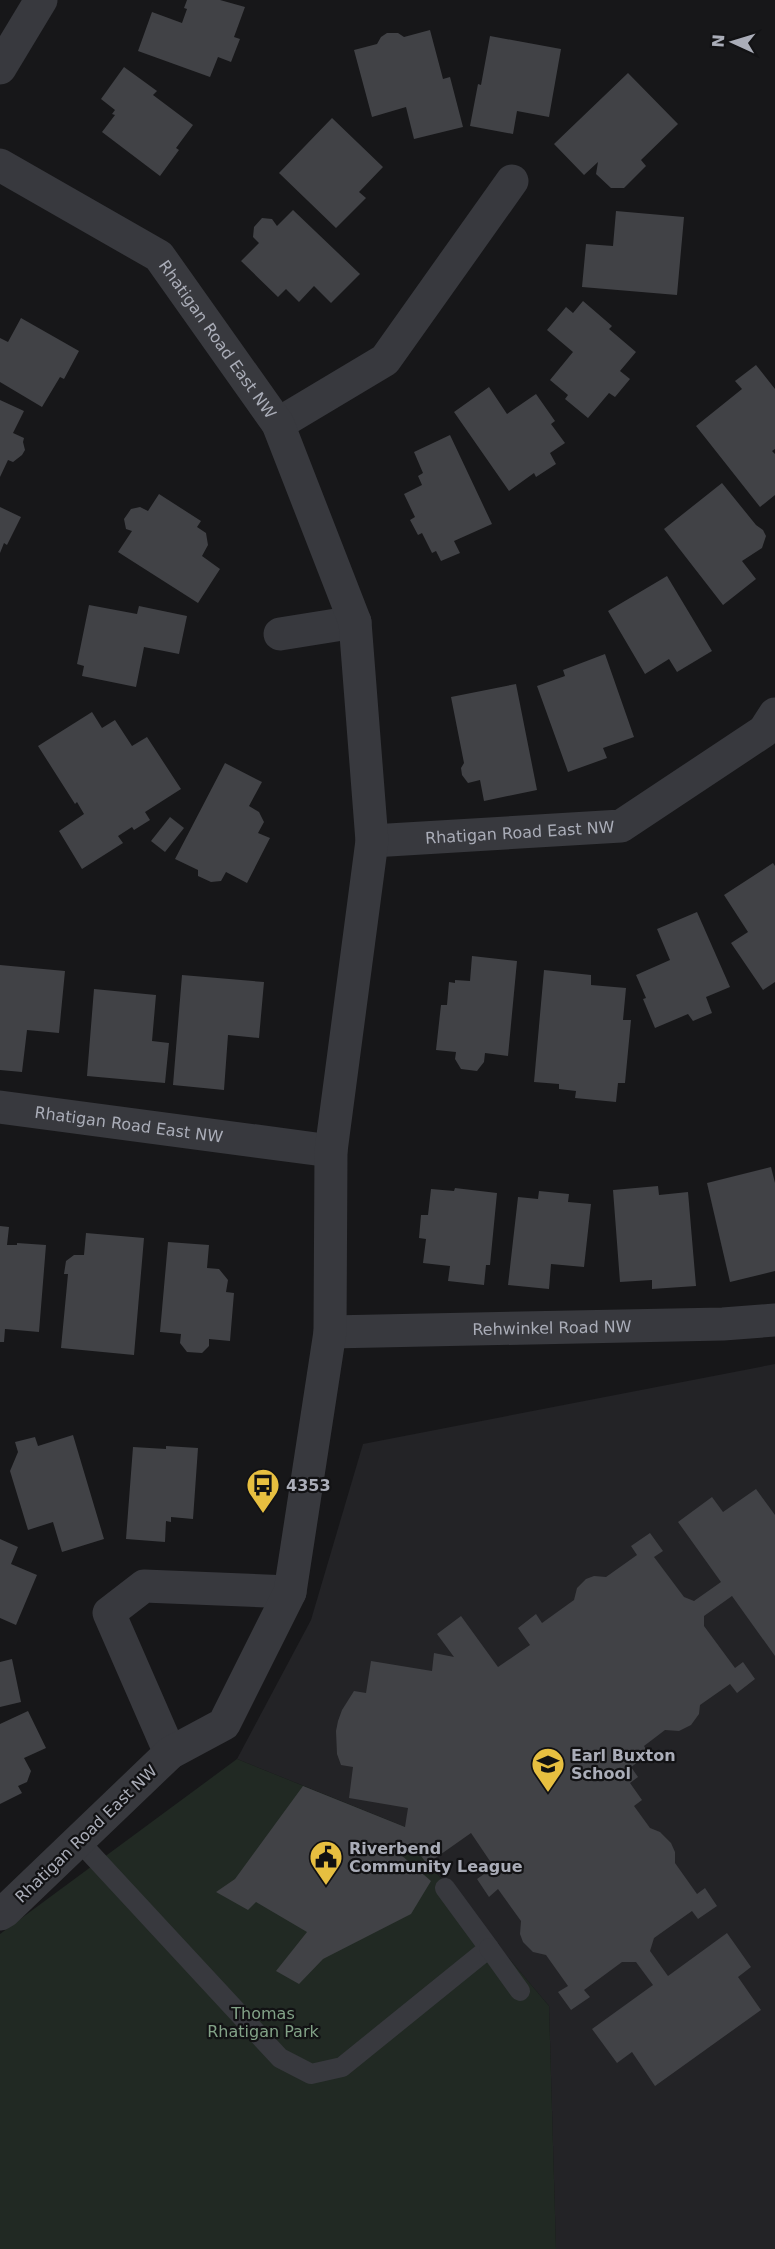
<svg xmlns="http://www.w3.org/2000/svg" width="775" height="2249" viewBox="0 0 775 2249" font-family="'DejaVu Sans',sans-serif">
<style>
.built{fill:#232326}
.green{fill:#212923}
.building{fill:#414246}
.lines{fill:none;stroke-linecap:round;stroke-linejoin:round}
.service{stroke:#38393e;stroke-width:20}
.minor{stroke:#38393e;stroke-width:33}
.tertiary{stroke:#38393e;stroke-width:33}
.labels{text-anchor:middle;dominant-baseline:central;stroke-width:4.5;stroke-linejoin:round;paint-order:stroke}
.street-label{font-size:16px;fill:#aaadb8;stroke:#121214}
.poi-label{font-size:16px;font-weight:bold;fill:#aaadb8;stroke:#121214;text-anchor:start}
.park-label{font-size:16px;fill:#82a287;stroke:#121214}
</style>
<rect width="100%" height="100%" fill="#171719"/>
<!-- built -->
<path class="built" d="M775 1364V2249H556L549 2006 412 1844 405 1827 237 1759 311 1620 363 1444Z"/>
<!-- green -->
<path class="green" d="M237 1759 405 1827 412 1844 549 2006 556 2249H0V1934Z"/>
<!-- building -->
<g class="building">
<path d="M187 0H220L245 7 234 37 240 39 231 62 218 57 210 77 138 51 152 12 182 23 187 9 184 8Z"/>
<path d="M430 30 443 79 450 77 463 127 414 139 406 107 372 117 354 50 377 44 381 37 387 33H398L404 37Z"/>
<path d="M490 36 561 49 549 117 517 111 513 134 470 126 478 84 481 85Z"/>
<path d="M124 67 157 91 153 95 193 125 176 148 179 150 160 176 102 132 115 115 112 114 115 110 101 99Z"/>
<path d="M628 73 678 124 641 160 646 166 624 188H611L596 174 598 162 584 175 554 144Z"/>
<path d="M332 118 383 167 359 192 366 198 336 228 279 173Z"/>
<path d="M293 210 360 274 331 303 314 286 299 302 286 289 278 297 241 261 259 243 253 237 254 227 262 218 272 219 277 226Z"/>
<path d="M616 211 684 217 677 295 582 287 586 244 613 246Z"/>
<path d="M583 301 612 326 609 329 636 352 620 371 630 379 615 397 609 393 588 418 565 399 568 395 550 380 573 352 547 330 566 307 573 313Z"/>
<path d="M21 318 79 351 64 379 60 377 42 407 0 382V338L8 342Z"/>
<path d="M756 365 775 389V449L772 451 775 454V495L760 507 696 426 742 389 735 381Z"/>
<path d="M489 387 507 414 536 394 555 421 551 424 565 443 550 453 556 464 536 477 534 473 509 491 454 412Z"/>
<path d="M0 400 24 411 13 433 24 438 23 442 25 450 22 455 13 462 8 460 0 477Z"/>
<path d="M450 435 492 524 454 541 460 553 441 561 436 551 432 553 422 533 418 535 410 520 415 517 404 494 422 485 418 476 423 473 414 452Z"/>
<path d="M722 483 756 525 763 530 766 536 762 548 742 561 756 579 723 605 664 529Z"/>
<path d="M159 494 201 521 197 527 206 533 208 545 202 556 220 569 198 603 118 552 132 531 126 529 124 519 131 509 140 507 148 511Z"/>
<path d="M0 507 21 517 7 545 4 543 0 553Z"/>
<path d="M667 576 712 651 677 672 669 659 645 674 608 611Z"/>
<path d="M89 605 137 614 139 606 187 616 179 654 144 647 136 687 82 676 84 666 77 664Z"/>
<path d="M605 654 634 737 603 748 607 758 568 772 537 686 565 676 563 670Z"/>
<path d="M516 684 537 790 484 801 480 780 468 783 462 775 461 768 464 763 451 697Z"/>
<path d="M92 712 102 728 115 720 132 746 147 737 181 789 145 812 150 820 134 830 132 827 118 836 123 843 82 869 59 831 84 814 77 802 75 804 38 746Z"/>
<path d="M225 763 262 782 249 806 259 812 264 822 258 833 270 838 247 883 226 872 221 881 211 882 198 876V870L175 859Z"/>
<path d="M170 817 184 828 165 852 151 841Z"/>
<path d="M773 863 775 866V982L763 990 731 943 748 932 724 895Z"/>
<path d="M697 912 730 987 706 997 712 1013 693 1021 688 1014 655 1028 643 999 646 998 636 975 670 960 657 929Z"/>
<path d="M472 956 517 961 508 1056 485 1053 484 1062 477 1071 461 1069 455 1059 456 1052 436 1050 441 1005H447L449 982 455 983V980L470 981Z"/>
<path d="M0 965 65 971 59 1033 27 1030 22 1072 0 1070Z"/>
<path d="M544 970 591 975V985L626 988 623 1020H631L625 1083H618L616 1102 575 1098 576 1091 559 1089V1084L534 1082Z"/>
<path d="M182 975 264 982 259 1038 228 1035 224 1090 173 1085Z"/>
<path d="M94 989 156 995 152 1041 169 1043 165 1083 87 1076Z"/>
<path d="M771 1167 775 1183V1271L730 1282 707 1183Z"/>
<path d="M658 1186 659 1195 688 1192 696 1286 652 1289V1280L620 1282 613 1190Z"/>
<path d="M455 1188 497 1193 490 1265H486L484 1285 448 1281 450 1266 423 1263 426 1239 419 1238 421 1215H428L431 1189 454 1191Z"/>
<path d="M539 1191 569 1194 568 1202 591 1204 584 1267 551 1264 549 1289 508 1285 518 1197 538 1199Z"/>
<path d="M0 1226 9 1227 7 1245H17V1243L46 1245 39 1332 5 1329 4 1342H0Z"/>
<path d="M86 1233 144 1238 134 1355 61 1348 68 1274H64L66 1261 74 1255H84Z"/>
<path d="M168 1242 209 1245 207 1268 219 1269 228 1280 226 1292 234 1293 230 1341 209 1339V1346L202 1353 187 1352 180 1343 181 1334 160 1332Z"/>
<path d="M73 1435 104 1539 62 1552 53 1522 28 1530 10 1471 18 1452 15 1442 35 1437 38 1446Z"/>
<path d="M166 1446 198 1448 193 1519 171 1517V1522L166 1521 165 1542 126 1539 133 1447 166 1449Z"/>
<path d="M756 1489 775 1515V1656L732 1596 704 1616V1626L735 1668 743 1662 755 1679 737 1693 730 1684 700 1705 699 1714 691 1725 679 1731 665 1730 644 1746 649 1754 631 1767 638 1777 630 1783 642 1800 634 1806 650 1828 660 1832 671 1843 675 1852V1863L697 1894 705 1888 717 1906 698 1919 692 1911 654 1938 650 1951 668 1976 727 1933 751 1967 738 1977 761 2010 655 2086 632 2052 617 2063 592 2029 653 1985 636 1962H622L584 1990 590 1997 571 2010 558 1992 568 1986 546 1955 533 1952 523 1942 520 1934 521 1921 498 1889 489 1897 477 1879 494 1867 471 1833 427 1864 412 1844 393 1848 431 1881 411 1914 323 1959 299 1984 276 1971 307 1932 256 1902 248 1910 216 1892 235 1879 303 1786 405 1827 408 1808 349 1798 353 1767 341 1765 337 1754 336 1731 338 1721 342 1710 354 1691 366 1693 371 1661 432 1671 434 1653 454 1657 437 1634 461 1616 498 1667 530 1645 518 1628 536 1614 542 1623 574 1600 577 1588 586 1579 594 1576 606 1577 637 1555 631 1546 650 1533 663 1551 654 1557 684 1597 694 1601 721 1582 678 1522 712 1497 723 1512Z"/>
<path d="M0 1539 18 1547 11 1564 37 1575 16 1625 0 1618Z"/>
<path d="M12 1659 21 1702 0 1707V1662Z"/>
<path d="M28 1711 46 1748 24 1758 31 1771 27 1782 18 1786 22 1793 0 1804V1724Z"/>
</g>
<g class="lines">
<!-- service -->
<g class="service">
<path d="M79 1841 280 2058 311 2074 342 2067 489 1948 445 1888"/>
<path d="M489 1948 520 1991"/>
</g>
<!-- minor -->
<g class="minor">
<path d="M0 68 41 0"/>
<path d="M278 424 385 360 512 181"/>
<path d="M280 634 355 622"/>
<path id="s1" d="M372 841 621 826 764 731 775 714"/>
<path id="s2" d="M0 1107 331 1151"/>
<path id="s3" d="M330 1332 723 1324 775 1320"/>
<path d="M170 1753 109 1613 144 1586 290 1592"/>
</g>
<!-- tertiary -->
<path class="tertiary" id="s4" d="M0 165 159 256 278 424 355 622 372 841 331 1151 330 1332 290 1592 224 1724 170 1753 5 1911 0 1914"/>
</g>
<!-- icons -->
<defs>
<symbol id="bus-pin" viewBox="-11 -11 22 30"><path d="M0 17L-7.5 6A9.5 9.5 0 1 1 7.5 6Z" fill="#e7bf40" stroke="#121214"/><path d="M-5-6H5V4H4V6H2V4H-2V6H-4V4H-5ZM-3.5-4V0h7V-4ZM-3.5 1.2v1.5H-2V1.2ZM2 1.2v1.5H3.5V1.2Z" fill="#111"/></symbol>
<symbol id="school-pin" viewBox="-11 -11 22 30"><path d="M0 17L-7.5 6A9.5 9.5 0 1 1 7.5 6Z" fill="#e7bf40" stroke="#121214"/><path d="M0-5L7-2L0 1L-7-2ZM-4 1L0 2.5L4 1V4Q0 6-4 4Z" fill="#111"/></symbol>
<symbol id="civic-pin" viewBox="-11 -11 22 30"><path d="M0 17L-7.5 6A9.5 9.5 0 1 1 7.5 6Z" fill="#e7bf40" stroke="#121214"/><path d="M-.6-6.5H3V-4.5H.6V-3L4-1V1h2V6H-6V1h2V-1L-.6-3ZM-1.2 2.5V6h2.4V2.5Z" fill="#111"/></symbol>
</defs>
<g fill-rule="evenodd">
<use href="#bus-pin" x="244" y="1466" width="38" height="52"/>
<use href="#school-pin" x="529" y="1745" width="38" height="52"/>
<use href="#civic-pin" x="307" y="1838" width="38" height="52"/>
</g>
<g class="labels">
<!-- street labels -->
<g class="street-label">
<text stroke="none"><textPath href="#s4" startOffset="285">Rhatigan Road East NW</textPath></text>
<text stroke="none"><textPath href="#s1" startOffset="148">Rhatigan Road East NW</textPath></text>
<text stroke="none"><textPath href="#s2" startOffset="130">Rhatigan Road East NW</textPath></text>
<text stroke="none"><textPath href="#s3" startOffset="222">Rehwinkel Road NW</textPath></text>
<text transform="translate(86 1834) rotate(-44)">Rhatigan Road East NW</text>
</g>
<!-- poi labels -->
<g class="poi-label">
<text x="286" y="1485">4353</text>
<text x="571" y="1755">Earl Buxton<tspan x="571" dy="18">School</tspan></text>
<text x="349" y="1848">Riverbend<tspan x="349" dy="18">Community League</tspan></text>
</g>
<!-- park labels -->
<g class="park-label">
<text x="263" y="2013">Thomas<tspan x="263" dy="18">Rhatigan Park</tspan></text>
</g>
</g>
<!-- north arrow -->
<g transform="translate(733 42) rotate(274)" stroke="#121214" stroke-width="4.5" paint-order="stroke">
<path d="M0-4.5L10 22L0 15L-10 22Z" fill="#aaadb8"/>
<text y="-9" font-size="16" font-weight="bold" text-anchor="middle" fill="#aaadb8">N</text>
</g>
</svg>
